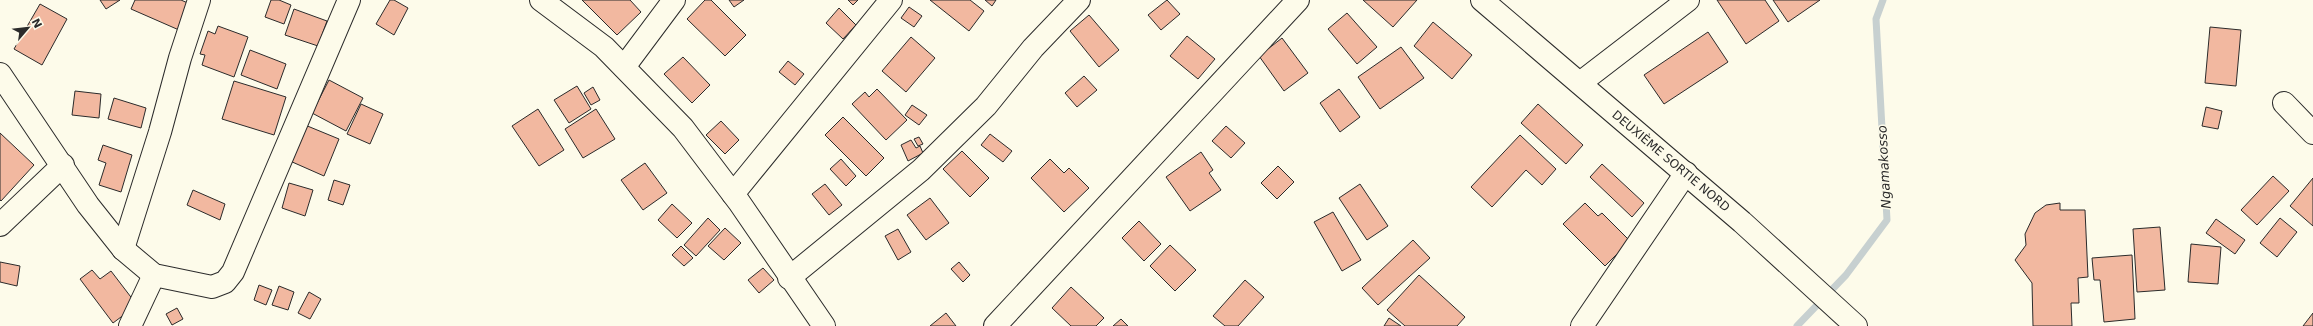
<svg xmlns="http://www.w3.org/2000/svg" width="2313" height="326" viewBox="0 0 2313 326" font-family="'DejaVu Sans',sans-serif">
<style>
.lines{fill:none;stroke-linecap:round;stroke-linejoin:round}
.stream{stroke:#c7d0d0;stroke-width:7}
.building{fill:#f2b8a0;stroke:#2b2b2b}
.minor-casing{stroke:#2b2b2b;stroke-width:24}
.major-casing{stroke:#2b2b2b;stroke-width:24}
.minor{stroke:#fdfbea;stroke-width:22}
.major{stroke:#fdfbea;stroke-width:22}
.labels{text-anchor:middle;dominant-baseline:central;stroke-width:3;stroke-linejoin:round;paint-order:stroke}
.street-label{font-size:12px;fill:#2b2b2b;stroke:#fdfbea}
.water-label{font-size:13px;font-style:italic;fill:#2b2b2b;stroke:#fdfbea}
</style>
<rect width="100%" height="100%" fill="#fdfbea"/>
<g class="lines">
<!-- stream -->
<path class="stream" d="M1797 326 1846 275 1887 220 1876 19 1883 0"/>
</g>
<!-- building -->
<g class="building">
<path d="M100 0H120L106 9Z"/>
<path d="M135 0H181L190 4 179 30 131 9Z"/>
<path d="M271 0H279L291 5 284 24 265 17Z"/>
<path d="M390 0H394L408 8 394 35 376 24Z"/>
<path d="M582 0H630L641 12 617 35Z"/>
<path d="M705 0H711L746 35 725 56 687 19Z"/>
<path d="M729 0H744L734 7Z"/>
<path d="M848 0H858L853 5Z"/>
<path d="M930 0H970L984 11 969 31Z"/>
<path d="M985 0H996L992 6Z"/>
<path d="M1167 0 1180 14 1161 30 1148 15Z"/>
<path d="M1363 0H1417L1393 27Z"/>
<path d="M1717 0H1765L1779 21 1746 44Z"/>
<path d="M1773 0H1820L1788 22Z"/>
<path d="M40 4 67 19 42 65 14 49Z"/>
<path d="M909 7 922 16 914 27 901 18Z"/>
<path d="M839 8 856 25 843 39 826 23Z"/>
<path d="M294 9 327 21 318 46 285 35Z"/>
<path d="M1347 13 1377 47 1357 64 1328 29Z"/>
<path d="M1089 15 1119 50 1099 67 1070 31Z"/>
<path d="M1433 22 1472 55 1452 79 1414 46Z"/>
<path d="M218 26 248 37 234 77 202 65 205 55 200 54 208 31 215 34Z"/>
<path d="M2210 27 2241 30 2236 86 2205 83Z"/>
<path d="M1708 32 1728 62 1664 104 1644 75Z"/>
<path d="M1187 36 1215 59 1198 79 1170 56Z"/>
<path d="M911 37 935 58 906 92 882 71Z"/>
<path d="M1282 38 1308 73 1284 91 1259 56Z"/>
<path d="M1401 47 1424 78 1380 109 1358 77Z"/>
<path d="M250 50 286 64 277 89 241 75Z"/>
<path d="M683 57 710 85 692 103 664 74Z"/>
<path d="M788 61 804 74 795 85 779 72Z"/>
<path d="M1084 76 1097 90 1077 107 1065 93Z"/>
<path d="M329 80 363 98 346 131 312 113Z"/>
<path d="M234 81 286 97 274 135 222 119Z"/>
<path d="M577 86 591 109 569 123 554 100Z"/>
<path d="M593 87 600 100 591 105 584 93Z"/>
<path d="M877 89 907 120 886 140 852 104 865 92 869 97Z"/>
<path d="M1339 89 1360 117 1340 132 1320 103Z"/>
<path d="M75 91 101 94 99 118 72 115Z"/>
<path d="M114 98 146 108 141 128 108 119Z"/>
<path d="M361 104 383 114 370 144 347 134Z"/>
<path d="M1538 104 1583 145 1566 164 1521 123Z"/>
<path d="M912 105 927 115 919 125 905 115Z"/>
<path d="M2206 107 2222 111 2218 129 2202 126Z"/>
<path d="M538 109 564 150 539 166 512 126Z"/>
<path d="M596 109 615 139 583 158 565 129Z"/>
<path d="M843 117 884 158 866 176 825 135Z"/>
<path d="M721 121 739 140 725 154 706 135Z"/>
<path d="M305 125 339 139 324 176 290 161Z"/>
<path d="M1226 126 1245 143 1231 158 1212 141Z"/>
<path d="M0 133 34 165 1 201 0 200Z"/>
<path d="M990 134 1012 151 1003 162 981 145Z"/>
<path d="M1520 135 1556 169 1542 185 1526 170 1492 207 1471 187Z"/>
<path d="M919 137 923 144 918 146 914 139Z"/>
<path d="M911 140 916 148 920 146 923 153 908 161 901 145Z"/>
<path d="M103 145 132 155 121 192 99 185 106 163 98 160Z"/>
<path d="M962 151 989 178 970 197 943 169Z"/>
<path d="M1201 152 1213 170 1209 173 1221 190 1190 211 1166 177Z"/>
<path d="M841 159 856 176 846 186 830 169Z"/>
<path d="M1050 159 1064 173 1069 168 1089 188 1064 212 1031 178Z"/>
<path d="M645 163 667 193 643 210 621 180Z"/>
<path d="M1602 164 1644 203 1632 217 1590 177Z"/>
<path d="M1278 166 1294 182 1277 199 1261 183Z"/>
<path d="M2273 176 2289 191 2257 225 2241 210Z"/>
<path d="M2313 178V226L2290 206Z"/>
<path d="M334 180 350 185 343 205 328 200Z"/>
<path d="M289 183 313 190 305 216 282 208Z"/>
<path d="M825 184 842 205 829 215 812 194Z"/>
<path d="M1360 184 1388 226 1367 240 1339 198Z"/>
<path d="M193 190 225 204 220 220 187 205Z"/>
<path d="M930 198 949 223 926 240 907 215Z"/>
<path d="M1585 203 1598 216 1602 213 1630 241 1605 266 1563 224Z"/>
<path d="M2060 203V210H2085L2088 277 2078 278 2079 303H2071L2072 326H2033L2032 283 2015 260 2026 245 2025 234 2035 213 2046 205Z"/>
<path d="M672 204 692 223 677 238 658 220Z"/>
<path d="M1333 212 1361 260 1342 271 1314 222Z"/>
<path d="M708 218 720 230 696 256 684 245Z"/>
<path d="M2280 218 2297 232 2277 257 2260 243Z"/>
<path d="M2216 219 2245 240 2235 254 2206 233Z"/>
<path d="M1139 221 1161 244 1144 261 1122 238Z"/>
<path d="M2160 227 2165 290 2137 292 2133 229Z"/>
<path d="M725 228 741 243 724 260 708 246Z"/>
<path d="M898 229 911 252 898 260 885 236Z"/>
<path d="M1413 240 1430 258 1378 305 1362 288Z"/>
<path d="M2191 244 2221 247 2218 284 2188 282Z"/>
<path d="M1170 245 1196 270 1175 291 1150 266Z"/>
<path d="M681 246 693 258 684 266 672 255Z"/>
<path d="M2132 255 2135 319 2104 322 2100 280H2094L2092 258Z"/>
<path d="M0 262 20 266 17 286 0 282Z"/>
<path d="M959 262 970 275 963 282 951 269Z"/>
<path d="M763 268 774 280 759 293 748 280Z"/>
<path d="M92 270 100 279 111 271 137 305 113 323 80 279Z"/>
<path d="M1419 275 1465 317 1457 326H1405L1387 310Z"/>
<path d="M1245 280 1264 297 1238 326H1225L1213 316Z"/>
<path d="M259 285 272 290 266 305 254 300Z"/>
<path d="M279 286 294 292 288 310 272 305Z"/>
<path d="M1071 287 1104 318 1096 326H1071L1052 308Z"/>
<path d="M309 292 321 299 310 319 298 313Z"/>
<path d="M177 308 183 319 172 325 166 314Z"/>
<path d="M946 313 956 326H930Z"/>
<path d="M2313 313V326H2303Z"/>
<path d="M1389 318 1401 326H1384Z"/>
<path d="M1121 319 1128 326H1113Z"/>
</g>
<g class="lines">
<defs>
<g id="minor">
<path d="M541 0 604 47 683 128 739 202 824 326"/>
<path d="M624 67 674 0"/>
<path d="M0 74 88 205 123 249 154 275 212 287 225 282 233 272 349 0"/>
<path d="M1580 83 1688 0"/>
<path d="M2284 103 2313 133"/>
<path d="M733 194 891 0"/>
<path d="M0 225 63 165"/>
<path d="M123 249 160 132 180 58 199 0"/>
<path d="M789 278 921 170 986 106 1033 48 1079 0"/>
<path d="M130 326 154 275"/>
<path d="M995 326 1298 0"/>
<path d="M1582 326 1686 173"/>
</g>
<path id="major" d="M1482 0 1742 222 1856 326"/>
</defs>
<!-- minor casing -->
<use href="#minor" class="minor-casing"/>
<!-- major casing -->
<use href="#major" class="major-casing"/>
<!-- minor -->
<use href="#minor" class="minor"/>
<!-- major -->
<use href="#major" class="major"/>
</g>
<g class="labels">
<!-- street labels -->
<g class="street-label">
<text transform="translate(1671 161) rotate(40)">DEUXIÈME SORTIE NORD</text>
</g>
<!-- water labels -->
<g class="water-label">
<text transform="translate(1884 167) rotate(-93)">Ngamakosso</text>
</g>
</g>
<!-- north arrow -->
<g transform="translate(28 28) rotate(62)" stroke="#fdfbea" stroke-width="3" paint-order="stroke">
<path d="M0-3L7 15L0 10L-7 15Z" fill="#2b2b2b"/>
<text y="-6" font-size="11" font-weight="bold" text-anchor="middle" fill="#2b2b2b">N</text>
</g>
</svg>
